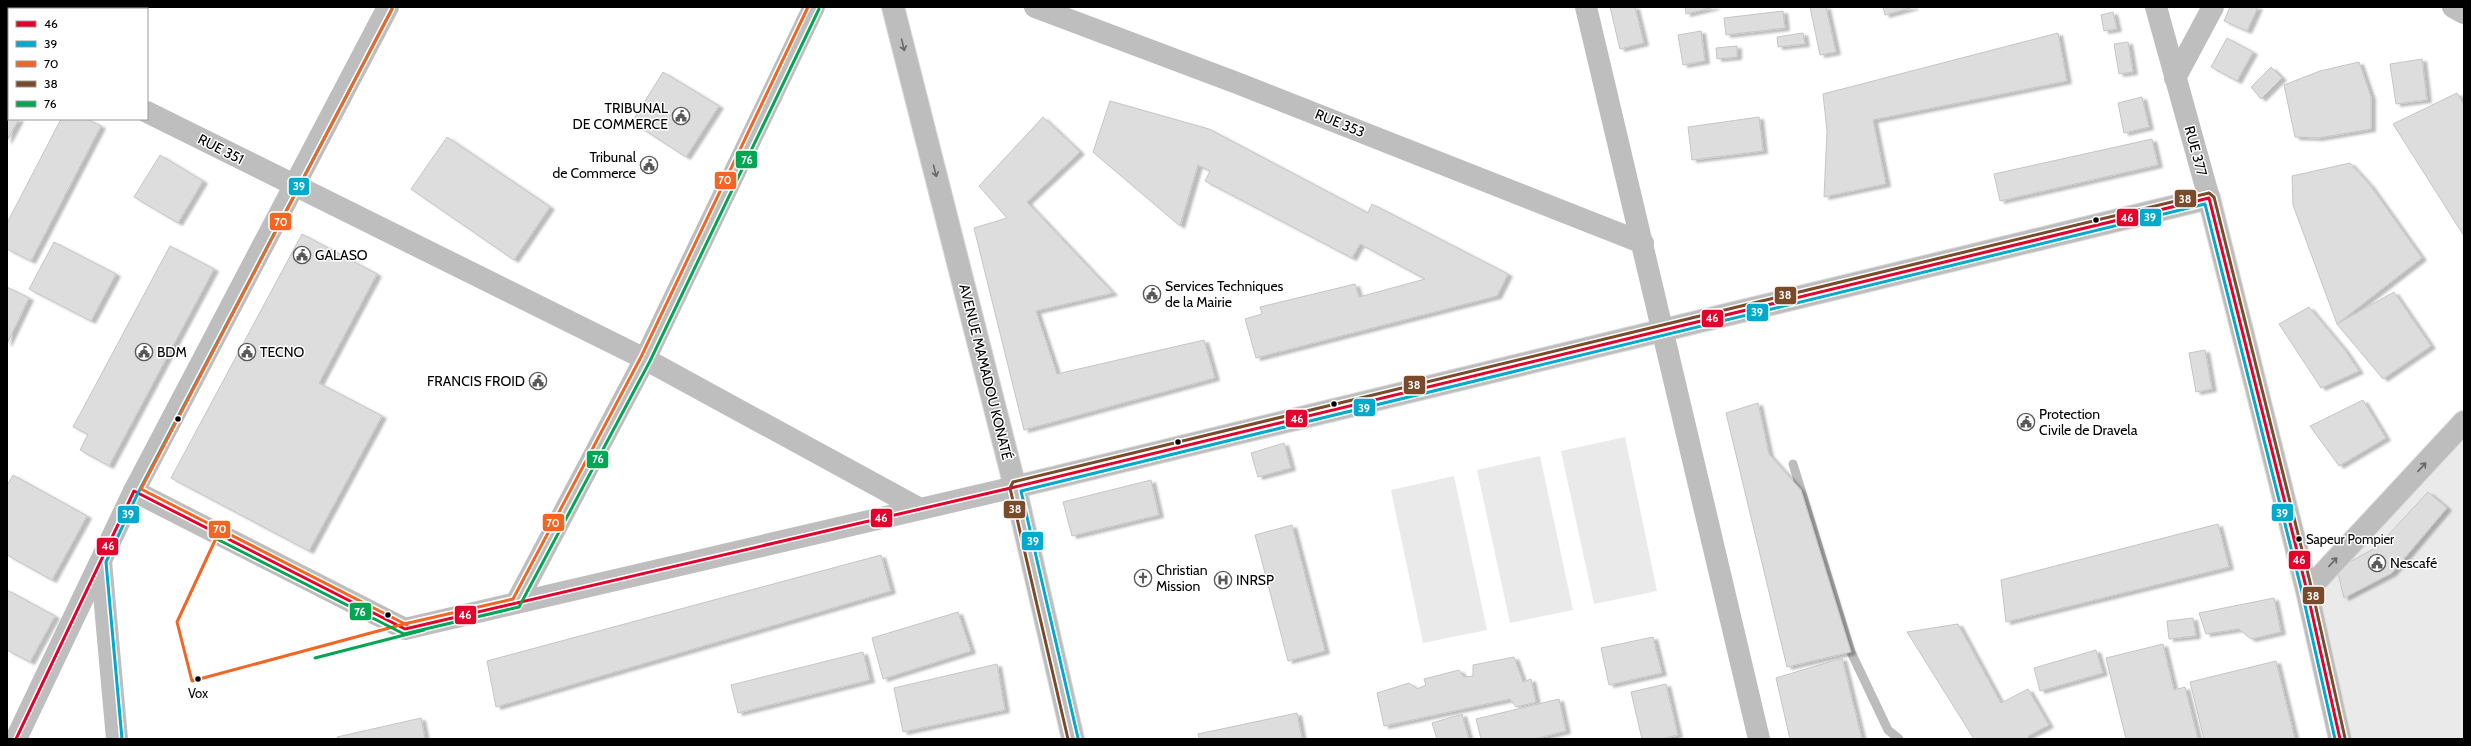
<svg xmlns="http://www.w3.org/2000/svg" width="2471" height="746" viewBox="0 0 2471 746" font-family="Cabin,sans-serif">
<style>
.green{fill:#eaeaea}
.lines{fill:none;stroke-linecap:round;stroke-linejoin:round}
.stream{stroke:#bcbcbc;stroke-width:9}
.building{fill:#ddd;stroke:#c5c5c5;filter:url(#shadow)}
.major-casing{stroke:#dbdbdb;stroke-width:24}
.minor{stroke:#bebebe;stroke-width:22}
.major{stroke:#bdbdbd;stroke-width:22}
.bus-1-casing{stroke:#fff;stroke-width:6}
.bus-2-casing{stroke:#fff;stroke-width:6}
.bus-3-casing{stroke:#fff;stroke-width:6}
.bus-4-casing{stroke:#fff;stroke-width:6}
.bus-5-casing{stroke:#fff;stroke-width:6}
.bus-1{stroke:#e4002b;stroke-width:3}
.bus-2{stroke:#00a9ce;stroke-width:3}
.bus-3{stroke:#f26522;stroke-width:3}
.bus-4{stroke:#7a4b2a;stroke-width:3}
.bus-5{stroke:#00a651;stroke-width:3}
.oneway{stroke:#686868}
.bus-dot{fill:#000;stroke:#fff;stroke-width:1.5}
.labels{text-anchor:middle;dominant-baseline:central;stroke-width:3;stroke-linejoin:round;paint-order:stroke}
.bus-label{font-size:13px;fill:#000;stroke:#fff;text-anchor:start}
.poi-label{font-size:14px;fill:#000;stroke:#fff;text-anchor:start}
.street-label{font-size:14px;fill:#000;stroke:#fff}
.line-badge{stroke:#fff;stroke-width:1.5}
.badge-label{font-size:11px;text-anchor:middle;font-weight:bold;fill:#fff}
</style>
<defs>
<filter id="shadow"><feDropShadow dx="4.5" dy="2.5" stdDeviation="1" flood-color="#0004"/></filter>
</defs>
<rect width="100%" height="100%" fill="#fff"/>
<!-- green -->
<g class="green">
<path d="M2464 422V739H2345L2307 591Z"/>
<path d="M1625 437 1657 591 1594 604 1561 451Z"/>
<path d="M1540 456 1573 610 1510 623 1477 470Z"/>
<path d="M1454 476 1487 630 1423 643 1391 490Z"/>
</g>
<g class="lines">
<!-- stream -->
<path class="stream" d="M1793 464 1851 652 1888 730 1899 739"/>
</g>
<!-- building -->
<g class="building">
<path d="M1610 7H1635L1644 43 1620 49Z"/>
<path d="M1685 7H1715L1686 14Z"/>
<path d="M1810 7H1826L1836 52 1820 55Z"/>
<path d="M1883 7H1914L1885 15Z"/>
<path d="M2230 7H2258L2247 31 2224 21Z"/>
<path d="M1783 11 1785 28 1726 35 1724 18Z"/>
<path d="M2113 12 2117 29 2104 31 2101 15Z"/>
<path d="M1701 31 1705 61 1683 65 1678 35Z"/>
<path d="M1803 33 1805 44 1778 47 1777 37Z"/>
<path d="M2058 33 2067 81 1873 120 1886 184 1824 197 1827 131 1823 94Z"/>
<path d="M2227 38 2253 52 2237 81 2211 67Z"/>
<path d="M2128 42 2133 72 2119 74 2114 44Z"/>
<path d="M1737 46V57L1717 59 1716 48Z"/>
<path d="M2422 59 2427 100 2396 104 2390 64Z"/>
<path d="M2359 62 2371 97V129L2318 138 2295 137 2284 85 2320 71Z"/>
<path d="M2271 67 2282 78 2261 99 2251 87Z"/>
<path d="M663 72 719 106 686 157 632 122Z"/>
<path d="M7 91 9 92V119H19L7 141Z"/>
<path d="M2457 93 2464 105V236L2393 124Z"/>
<path d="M2142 97 2149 127 2124 133 2118 103Z"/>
<path d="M1110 101 1209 129 1368 213 1372 204 1508 274 1497 296 1256 358 1245 319 1262 314 1260 307 1355 284 1359 297 1425 279 1360 244 1352 258 1205 181 1210 171 1198 165 1180 226 1093 152Z"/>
<path d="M1043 117 1080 152 1027 202 1113 293 1036 311 1057 374 1204 340 1215 378 1024 430 974 228 1007 218 979 186Z"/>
<path d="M1759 117 1763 151 1692 160 1688 127Z"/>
<path d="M61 119H87L101 126 31 261 7 249V223Z"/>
<path d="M447 137 550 207 514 260 411 189Z"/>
<path d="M2152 139 2158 165 2000 201 1994 174Z"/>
<path d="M160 155 203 181 178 223 134 197Z"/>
<path d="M2350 163 2370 185 2422 258 2337 324 2293 205 2292 176Z"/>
<path d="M302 234 377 274 319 383 382 416 309 551 171 478Z"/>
<path d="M54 242 116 274 91 321 29 289Z"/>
<path d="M170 246 214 269 109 466 80 450 88 434 73 427Z"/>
<path d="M7 287 29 298 7 344Z"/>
<path d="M2394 292 2431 346 2383 379 2337 324Z"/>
<path d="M2309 307 2344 349 2359 371 2321 388 2279 324Z"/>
<path d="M2205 350 2212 389 2196 392 2189 353Z"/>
<path d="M2363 400 2386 438 2339 466 2310 426Z"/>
<path d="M1758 403 1769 454 1801 490 1851 652 1787 667 1726 413Z"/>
<path d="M1284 443 1291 468 1258 477 1251 453Z"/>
<path d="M13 475 87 516 52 580 7 555V485Z"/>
<path d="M1151 480 1159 515 1072 536 1063 502Z"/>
<path d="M2428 492 2447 508 2392 573 2344 598 2337 569 2377 547Z"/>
<path d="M2218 524 2229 567 2006 622 2001 580Z"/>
<path d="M1292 525 1325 651 1288 661 1255 535Z"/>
<path d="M881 555 891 591 496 707 487 661Z"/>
<path d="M7 590 55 616 30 662 7 650Z"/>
<path d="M2274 598 2281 632 2251 639 2239 629 2206 634 2199 613Z"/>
<path d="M958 612 971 651 883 679 872 638Z"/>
<path d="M2193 618 2196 636 2169 639 2167 621Z"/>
<path d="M1958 624 2001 703 2028 689 2049 725 2028 736 2029 739H1974L1907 632Z"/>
<path d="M1653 637 1662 673 1609 685 1601 648Z"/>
<path d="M2163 644 2174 690 2185 687 2198 739H2126L2106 658Z"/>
<path d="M2096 650 2103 673 2040 691 2034 668Z"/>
<path d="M863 652 870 680 738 713 731 685Z"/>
<path d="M1514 657 1523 682 1531 679 1536 702 1516 707 1510 699 1384 726 1377 693 1409 683 1417 689 1426 685 1424 679 1459 670 1464 677 1473 676V665Z"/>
<path d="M1842 658 1862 739H1790L1776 678Z"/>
<path d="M2276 661 2295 739H2204L2190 682Z"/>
<path d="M997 664 1005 710 903 732 894 688Z"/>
<path d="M1666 684 1678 735 1661 739H1642L1631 692Z"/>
<path d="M1559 699 1566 731 1534 739H1481L1476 719Z"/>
<path d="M1297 713 1302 739H1199L1198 734Z"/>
<path d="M1462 714 1469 739H1437L1432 723Z"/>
<path d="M421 718 425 739H338L337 737Z"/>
</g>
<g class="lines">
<defs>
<g id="major">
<path d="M893 7 1015 487 1073 739"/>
<path d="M1015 487 2209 198 2307 591 2340 739"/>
<path d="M2307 591 2464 422"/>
</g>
</defs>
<!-- major casing -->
<use href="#major" class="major-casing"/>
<!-- minor -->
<g class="minor">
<path d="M1035 7 1237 83 1643 243"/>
<path d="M1586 7 1759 739"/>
<path d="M2156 7 2209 198"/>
<path d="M2453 7 2464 13"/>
<path d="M7 42 9 43"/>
<path d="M2175 78 2213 7"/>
<path d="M147 112 645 359 920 509"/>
<path d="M134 491 405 629 1015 487"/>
<path d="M101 561 117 739"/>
<path d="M516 603 645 359 814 7"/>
<path d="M16 739 134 491 388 7"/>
</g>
<!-- major -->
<use href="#major" class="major"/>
<defs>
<path id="bus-1" d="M16 739 134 491 405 629 1015 487 2209 198 2307 591 2340 739"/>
<g id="bus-2">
<path d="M1078 738 1021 491 2205 204 2302 592 2335 739"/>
<path d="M122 739 106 562 138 493 392 9"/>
</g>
<g id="bus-3">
<path d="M392 9 141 489 407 625"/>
<path d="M218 534 177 622 192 681 404 624 513 599 641 357 808 7"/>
</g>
<path id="bus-4" d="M1068 739 1010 488 1013 482 2209 193 2214 197 2312 590 2345 738"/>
<g id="bus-5">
<path d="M211 536 404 634 519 607 650 361 819 9"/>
<path d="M315 658 424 630"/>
</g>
</defs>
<!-- bus-1 casing -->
<use href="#bus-1" class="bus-1-casing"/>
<!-- bus-2 casing -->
<use href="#bus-2" class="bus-2-casing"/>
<!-- bus-3 casing -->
<use href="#bus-3" class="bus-3-casing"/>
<!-- bus-4 casing -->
<use href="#bus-4" class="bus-4-casing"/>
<!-- bus-5 casing -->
<use href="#bus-5" class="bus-5-casing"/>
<!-- bus-1 -->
<use href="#bus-1" class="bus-1"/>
<!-- bus-2 -->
<use href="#bus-2" class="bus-2"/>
<!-- bus-3 -->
<use href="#bus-3" class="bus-3"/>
<!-- bus-4 -->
<use href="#bus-4" class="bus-4"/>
<!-- bus-5 -->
<use href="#bus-5" class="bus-5"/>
</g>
<!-- one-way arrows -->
<defs><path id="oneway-shaft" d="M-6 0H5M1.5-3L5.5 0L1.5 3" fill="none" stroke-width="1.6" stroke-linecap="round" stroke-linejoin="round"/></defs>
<g class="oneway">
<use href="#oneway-shaft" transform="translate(903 45) rotate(76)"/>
<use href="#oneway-shaft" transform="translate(935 171) rotate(76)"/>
<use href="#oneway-shaft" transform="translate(2422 467) rotate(-47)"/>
<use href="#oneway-shaft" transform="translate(2333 562) rotate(-47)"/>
</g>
<!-- icons -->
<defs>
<symbol id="civic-ring" viewBox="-11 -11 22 22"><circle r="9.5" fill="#fff" stroke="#595959" stroke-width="1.5"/><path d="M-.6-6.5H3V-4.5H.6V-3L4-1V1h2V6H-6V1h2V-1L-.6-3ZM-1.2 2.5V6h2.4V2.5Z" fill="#595959"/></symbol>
<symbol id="church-ring" viewBox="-11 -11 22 22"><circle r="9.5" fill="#fff" stroke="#595959" stroke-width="1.5"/><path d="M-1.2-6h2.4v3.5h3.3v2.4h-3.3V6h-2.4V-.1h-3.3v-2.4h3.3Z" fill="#595959"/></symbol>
<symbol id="hospital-ring" viewBox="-11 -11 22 22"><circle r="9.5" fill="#fff" stroke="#595959" stroke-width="1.5"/><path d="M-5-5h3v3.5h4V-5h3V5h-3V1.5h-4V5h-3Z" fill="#595959"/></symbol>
</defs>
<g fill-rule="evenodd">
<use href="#civic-ring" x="671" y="106" width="20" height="20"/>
<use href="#civic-ring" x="639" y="155" width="20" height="20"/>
<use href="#civic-ring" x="292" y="245" width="20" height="20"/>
<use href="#civic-ring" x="1142" y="284" width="20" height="20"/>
<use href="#civic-ring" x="134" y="342" width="20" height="20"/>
<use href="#civic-ring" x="237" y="342" width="20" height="20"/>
<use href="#civic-ring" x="528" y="371" width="20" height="20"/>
<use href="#civic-ring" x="2016" y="412" width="20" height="20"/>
<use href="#civic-ring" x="2367" y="553" width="20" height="20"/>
<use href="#church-ring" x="1133" y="568" width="20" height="20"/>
<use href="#hospital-ring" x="1213" y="570" width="20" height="20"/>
</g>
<!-- markers -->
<g class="bus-dot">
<circle cx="2096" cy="220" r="3.5"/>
<circle cx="1334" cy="404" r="3.5"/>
<circle cx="178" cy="419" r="3.5"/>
<circle cx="1178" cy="442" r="3.5"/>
<circle cx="2299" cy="539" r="3.5"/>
<circle cx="388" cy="615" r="3.5"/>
<circle cx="198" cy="679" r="3.5"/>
</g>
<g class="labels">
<!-- bus labels -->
<g class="bus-label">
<text x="2306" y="539">Sapeur Pompier</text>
<text x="198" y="693" text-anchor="middle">Vox</text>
</g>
<!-- poi labels -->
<g class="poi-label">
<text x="668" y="108" text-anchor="end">TRIBUNAL<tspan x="668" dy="16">DE COMMERCE</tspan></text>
<text x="636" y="157" text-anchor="end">Tribunal<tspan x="636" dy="16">de Commerce</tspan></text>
<text x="315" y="255">GALASO</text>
<text x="1165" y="286">Services Techniques<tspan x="1165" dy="16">de la Mairie</tspan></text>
<text x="157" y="352">BDM</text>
<text x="260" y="352">TECNO</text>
<text x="525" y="381" text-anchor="end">FRANCIS FROID</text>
<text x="2039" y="414">Protection<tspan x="2039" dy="16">Civile de Dravela</tspan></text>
<text x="2390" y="563">Nescafé</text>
<text x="1156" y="570">Christian<tspan x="1156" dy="16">Mission</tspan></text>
<text x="1236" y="580">INRSP</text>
</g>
<!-- street labels -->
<g class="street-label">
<text transform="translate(1340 123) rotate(22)">RUE 353</text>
<text transform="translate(221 149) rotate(27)">RUE 351</text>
<text transform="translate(2196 151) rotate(75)">RUE 377</text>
<text transform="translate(986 372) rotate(76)">AVENUE MAMADOU KONATÉ</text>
</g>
</g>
<g class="line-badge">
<rect x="735" y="150" width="23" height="19" rx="4" fill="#00a651"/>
<rect x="714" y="171" width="23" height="19" rx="4" fill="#f26522"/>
<rect x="288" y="177" width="22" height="19" rx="4" fill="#00a9ce"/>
<rect x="2174" y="189" width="23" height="19" rx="4" fill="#7a4b2a"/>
<rect x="2139" y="208" width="23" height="19" rx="4" fill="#00a9ce"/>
<rect x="2116" y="208" width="23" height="19" rx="4" fill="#e4002b"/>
<rect x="269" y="212" width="23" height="19" rx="4" fill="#f26522"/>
<rect x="1774" y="286" width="23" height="19" rx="4" fill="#7a4b2a"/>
<rect x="1746" y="303" width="23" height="19" rx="4" fill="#00a9ce"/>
<rect x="1701" y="309" width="23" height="19" rx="4" fill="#e4002b"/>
<rect x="1403" y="375" width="23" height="20" rx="4" fill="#7a4b2a"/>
<rect x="1353" y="398" width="23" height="19" rx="4" fill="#00a9ce"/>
<rect x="1285" y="409" width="23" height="19" rx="4" fill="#e4002b"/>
<rect x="586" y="450" width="23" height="19" rx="4" fill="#00a651"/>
<rect x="1003" y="500" width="23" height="19" rx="4" fill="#7a4b2a"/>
<rect x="2271" y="503" width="23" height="19" rx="4" fill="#00a9ce"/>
<rect x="117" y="505" width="23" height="19" rx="4" fill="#00a9ce"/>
<rect x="870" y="508" width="23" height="20" rx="4" fill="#e4002b"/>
<rect x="542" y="513" width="23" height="19" rx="4" fill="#f26522"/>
<rect x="208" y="520" width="23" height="19" rx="4" fill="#f26522"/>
<rect x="1021" y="531" width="23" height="20" rx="4" fill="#00a9ce"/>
<rect x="96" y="537" width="23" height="19" rx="4" fill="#e4002b"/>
<rect x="2288" y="550" width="23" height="20" rx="4" fill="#e4002b"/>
<rect x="2302" y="586" width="23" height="19" rx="4" fill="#7a4b2a"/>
<rect x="349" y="602" width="23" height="19" rx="4" fill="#00a651"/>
<rect x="454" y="605" width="23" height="20" rx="4" fill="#e4002b"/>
</g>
<g class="badge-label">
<text x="747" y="164">76</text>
<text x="725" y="184">70</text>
<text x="299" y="190">39</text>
<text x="2185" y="203">38</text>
<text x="2150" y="221">39</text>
<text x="2127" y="222">46</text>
<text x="281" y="226">70</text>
<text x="1785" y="299">38</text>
<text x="1757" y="316">39</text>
<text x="1712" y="322">46</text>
<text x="1414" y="389">38</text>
<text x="1364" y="412">39</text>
<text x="1297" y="423">46</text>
<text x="598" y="463">76</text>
<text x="1015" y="513">38</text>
<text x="2282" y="517">39</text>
<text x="128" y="518">39</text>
<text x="881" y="522">46</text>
<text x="553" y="527">70</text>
<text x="220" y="533">70</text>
<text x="1033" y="545">39</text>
<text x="108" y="550">46</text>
<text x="2299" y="564">46</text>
<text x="2313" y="600">38</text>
<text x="360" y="616">76</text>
<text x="465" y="619">46</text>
</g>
<!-- border -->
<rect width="2471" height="746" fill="none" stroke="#000000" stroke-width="16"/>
<!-- legend -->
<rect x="8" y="8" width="140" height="112" fill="#ffffff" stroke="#999999"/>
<rect x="16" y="21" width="20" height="6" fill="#e4002b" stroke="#999999"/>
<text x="44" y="28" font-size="12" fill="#000000">46</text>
<rect x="16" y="41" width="20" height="6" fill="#00a9ce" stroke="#999999"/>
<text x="44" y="48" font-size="12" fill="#000000">39</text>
<rect x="16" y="61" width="20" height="6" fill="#f26522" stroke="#999999"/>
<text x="44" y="68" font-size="12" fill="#000000">70</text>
<rect x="16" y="81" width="20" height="6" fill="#7a4b2a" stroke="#999999"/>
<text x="44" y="88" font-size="12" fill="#000000">38</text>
<rect x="16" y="101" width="20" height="6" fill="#00a651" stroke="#999999"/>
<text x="44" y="108" font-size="12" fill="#000000">76</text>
</svg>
